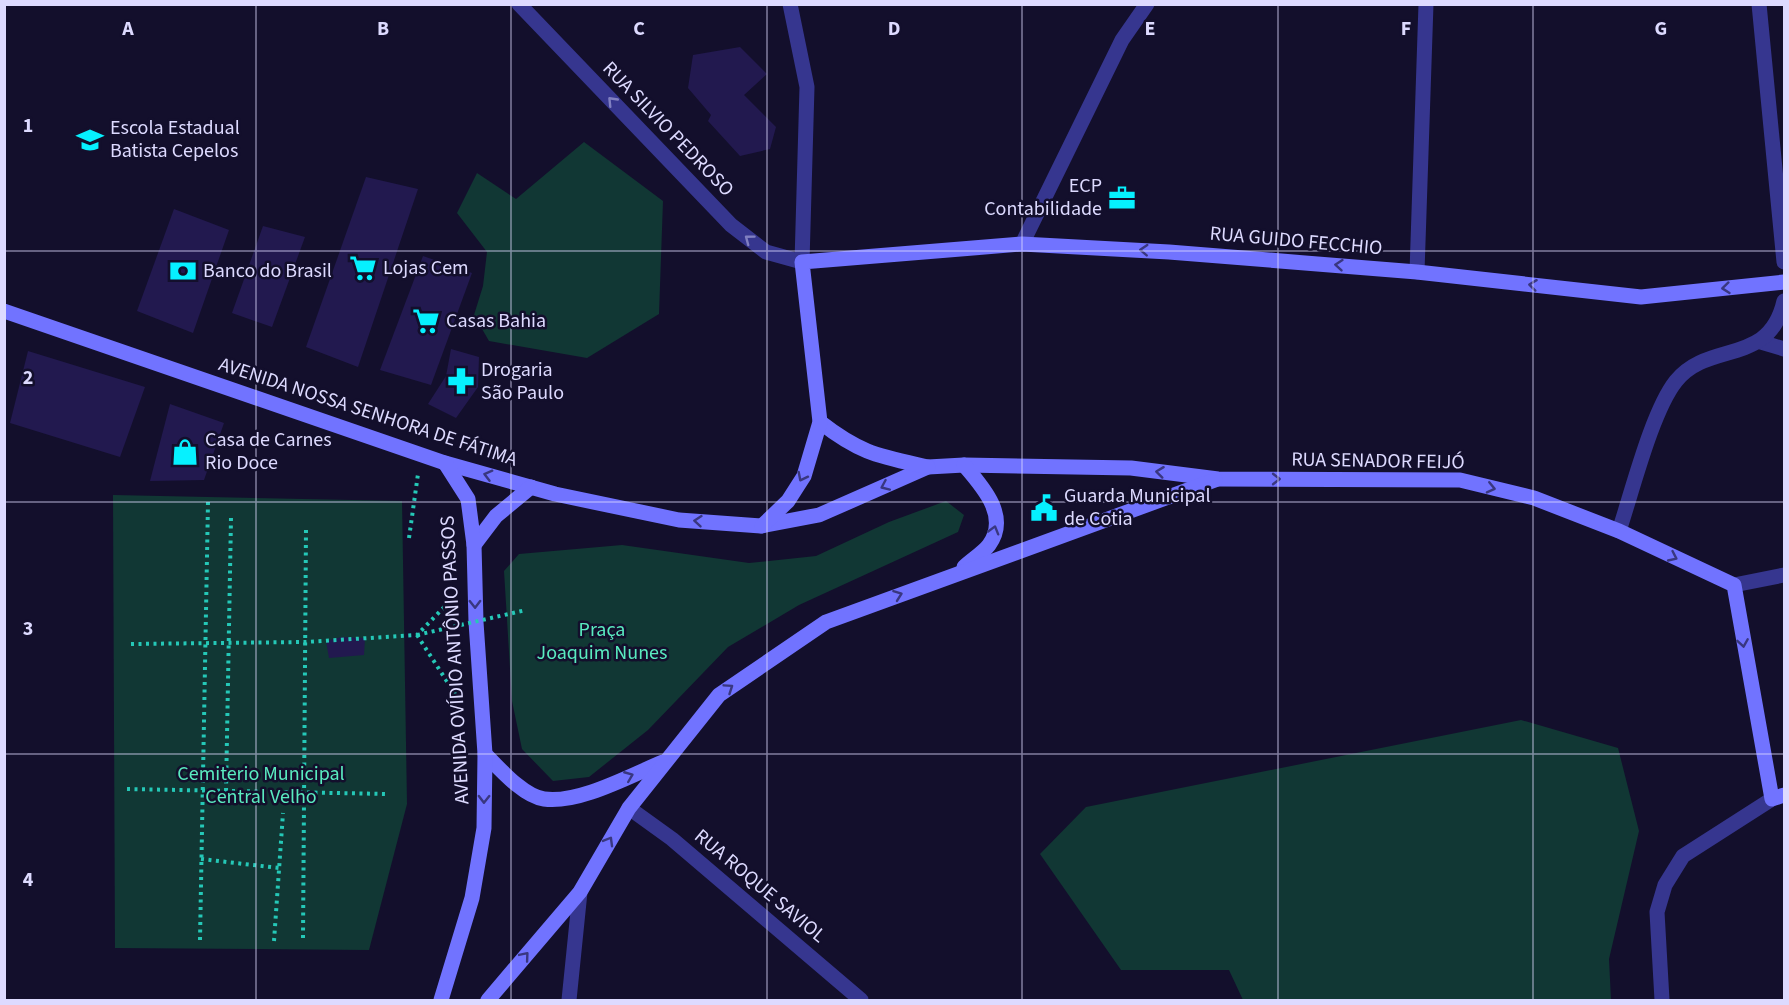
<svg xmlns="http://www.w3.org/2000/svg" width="1789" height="1005" viewBox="0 0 1789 1005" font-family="'Source Sans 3',sans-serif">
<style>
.green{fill:#113734}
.building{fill:#22194f}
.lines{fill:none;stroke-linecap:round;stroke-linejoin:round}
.path{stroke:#25c8b7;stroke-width:4;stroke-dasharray:3 4.5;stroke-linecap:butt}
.pedestrian{stroke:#36368f;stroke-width:15}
.minor{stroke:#36368f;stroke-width:15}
.tertiary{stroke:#36368f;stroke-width:15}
.secondary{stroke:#7173ff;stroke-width:15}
.path-bridge{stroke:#25c8b7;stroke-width:4;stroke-dasharray:3 4.5;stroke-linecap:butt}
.oneway{stroke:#8180c1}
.oneway2{stroke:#393780}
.grid{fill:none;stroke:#dddaff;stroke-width:1.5;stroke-opacity:0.55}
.labels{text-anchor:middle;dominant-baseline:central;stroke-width:5;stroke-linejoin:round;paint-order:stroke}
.poi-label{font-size:20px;fill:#dddaff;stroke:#130f2c;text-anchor:start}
.street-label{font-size:20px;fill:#dddaff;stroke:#130f2c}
.park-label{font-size:20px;fill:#5aebc0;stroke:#130f2c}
.grid-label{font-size:20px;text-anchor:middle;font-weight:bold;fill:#dddaff;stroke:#130f2c;stroke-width:5;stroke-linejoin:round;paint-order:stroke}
</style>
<rect width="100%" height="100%" fill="#130f2c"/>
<!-- green -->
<g class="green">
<path d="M584 142 663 201 659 314 587 358 489 341 474 315 483 286 487 252 457 213 477 173 516 199Z"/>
<path d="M113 495 402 501 407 804 369 950 115 948Z"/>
<path d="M946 501 964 515 958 532 799 605 728 647 648 730 589 777 553 781 522 749 512 701 504 571 519 554 622 545 749 563 816 556 889 522Z"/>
<path d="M1521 720 1618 748 1639 831 1609 959 1611 1000H1243L1229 970H1121L1040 854 1086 807Z"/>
</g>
<!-- building -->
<g class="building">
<path d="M740 47 767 74 744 95 776 127 770 149 740 156 708 121 711 115 688 88 693 55Z"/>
<path d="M366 177 418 189 358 367 306 347Z"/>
<path d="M174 209 229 230 193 333 137 311Z"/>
<path d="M263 226 305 237 272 327 232 313Z"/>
<path d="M423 256 472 273 431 385 380 370Z"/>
<path d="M451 349 479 357 478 387 456 418 428 404 446 376Z"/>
<path d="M28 351 145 387 120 457 10 423Z"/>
<path d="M170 404 224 423 204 480 150 481Z"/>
<path d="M341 637 365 638 364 655 329 658 326 641Z"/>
</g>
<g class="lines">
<!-- path -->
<g class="path">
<path d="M409 538 418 474"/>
<path d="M417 635 459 700"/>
<path d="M131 644 305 642 417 635 453 598"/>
<path d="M127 789 388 794"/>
<path d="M226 791 231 518"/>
<path d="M201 859 279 868"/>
<path d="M303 938 306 529"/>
<path d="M200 940 208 502"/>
<path d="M274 941 283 813"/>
</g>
<!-- pedestrian -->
<path class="pedestrian" d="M1734 585 1784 575"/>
<!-- minor -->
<g class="minor">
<path d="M519 4 731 225 766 252 802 262"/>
<path d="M1759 4 1784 262"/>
<path d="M1022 244 1122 40 1147 4"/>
<path d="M1417 272 1426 4"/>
<path d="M1761 342 1784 349"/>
<path d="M1619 531C1632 492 1652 411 1676 381 1709 340 1769 367 1784 301"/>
<path d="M629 808 672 839 861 1000"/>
<path d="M569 1000 580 892"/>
<path d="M1662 1000 1657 912 1665 885 1683 856 1772 799"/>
</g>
<!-- tertiary -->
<path class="tertiary" d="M790 4 807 87 802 262"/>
<!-- secondary -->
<g class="secondary">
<path d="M4 311 445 463 555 494 679 520 761 526 819 515 928 467 964 465 1131 468 1218 479 1460 480 1534 498 1619 531 1734 585 1772 799 1784 795"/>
<path d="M820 422C861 454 879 456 928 467"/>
<path d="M762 526 788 501 804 476 820 422 802 262 1022 244 1169 252 1417 272 1641 297 1784 282"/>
<path d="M474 545 496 516 531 487"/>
<path d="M964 567C971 560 983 553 989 545 1010 516 982 486 964 465"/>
<path d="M485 754C499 768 523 796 544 799 579 804 631 775 663 762"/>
<path d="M441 1000 472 898 484 828 485 754 476 622 474 545 468 499 445 463"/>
<path d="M488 1000 580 892 629 808 719 695 826 622 1215 480"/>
</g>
<!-- path-bridge -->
<path class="path-bridge" d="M417 635 526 610"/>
</g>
<!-- one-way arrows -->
<defs><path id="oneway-chevron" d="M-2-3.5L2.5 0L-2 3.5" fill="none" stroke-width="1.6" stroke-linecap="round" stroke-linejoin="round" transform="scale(1.5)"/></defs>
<g class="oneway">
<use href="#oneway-chevron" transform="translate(612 101) rotate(-134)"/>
<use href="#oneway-chevron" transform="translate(749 239) rotate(-143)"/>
</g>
<g class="oneway2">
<use href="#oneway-chevron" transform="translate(1144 250) rotate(-177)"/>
<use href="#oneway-chevron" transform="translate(1339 265) rotate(-175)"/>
<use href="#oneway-chevron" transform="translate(1533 285) rotate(-173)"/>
<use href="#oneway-chevron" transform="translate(1726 288) rotate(174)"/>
<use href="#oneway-chevron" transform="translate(1160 472) rotate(-173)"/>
<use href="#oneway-chevron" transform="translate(488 475) rotate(-165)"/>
<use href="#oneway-chevron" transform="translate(802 477) rotate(117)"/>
<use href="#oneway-chevron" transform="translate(1276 479)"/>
<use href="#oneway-chevron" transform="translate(885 486) rotate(156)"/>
<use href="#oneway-chevron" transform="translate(1491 488) rotate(13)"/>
<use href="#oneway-chevron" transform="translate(698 521) rotate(-175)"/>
<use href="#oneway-chevron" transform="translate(994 530) rotate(-74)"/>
<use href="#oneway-chevron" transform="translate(1673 557) rotate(25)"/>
<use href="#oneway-chevron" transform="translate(898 595) rotate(-20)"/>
<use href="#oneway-chevron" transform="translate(475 604) rotate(89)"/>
<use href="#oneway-chevron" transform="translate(1743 643) rotate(81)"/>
<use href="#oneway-chevron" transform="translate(729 688) rotate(-34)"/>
<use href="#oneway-chevron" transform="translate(629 776) rotate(-22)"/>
<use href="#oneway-chevron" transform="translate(484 799) rotate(91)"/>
<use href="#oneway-chevron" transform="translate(609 841) rotate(-60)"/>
<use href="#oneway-chevron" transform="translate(525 956) rotate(-50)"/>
</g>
<!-- grid -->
<path class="grid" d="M256 4V1000M511 4V1000M767 4V1000M1022 4V1000M1278 4V1000M1533 4V1000M4 251H1784M4 502H1784M4 754H1784"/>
<!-- icons -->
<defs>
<symbol id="school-bare" viewBox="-9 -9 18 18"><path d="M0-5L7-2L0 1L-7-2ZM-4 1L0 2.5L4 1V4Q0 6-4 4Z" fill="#06f1ff" stroke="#130f2c" stroke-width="2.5" paint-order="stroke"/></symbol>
<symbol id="office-bare" viewBox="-9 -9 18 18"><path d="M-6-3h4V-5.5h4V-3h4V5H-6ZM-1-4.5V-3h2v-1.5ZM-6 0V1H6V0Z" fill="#06f1ff" stroke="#130f2c" stroke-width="2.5" paint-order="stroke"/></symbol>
<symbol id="supermarket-bare" viewBox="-9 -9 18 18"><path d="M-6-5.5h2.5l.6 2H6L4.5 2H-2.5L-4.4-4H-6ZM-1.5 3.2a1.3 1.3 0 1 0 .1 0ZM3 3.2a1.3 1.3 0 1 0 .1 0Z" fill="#06f1ff" stroke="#130f2c" stroke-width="2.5" paint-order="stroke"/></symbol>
<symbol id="bank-bare" viewBox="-9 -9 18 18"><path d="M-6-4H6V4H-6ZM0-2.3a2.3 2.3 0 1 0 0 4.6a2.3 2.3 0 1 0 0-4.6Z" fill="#06f1ff" stroke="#130f2c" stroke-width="2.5" paint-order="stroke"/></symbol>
<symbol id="pharmacy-bare" viewBox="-9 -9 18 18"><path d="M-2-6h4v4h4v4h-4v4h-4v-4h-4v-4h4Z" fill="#06f1ff" stroke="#130f2c" stroke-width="2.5" paint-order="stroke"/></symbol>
<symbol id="shop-bare" viewBox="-9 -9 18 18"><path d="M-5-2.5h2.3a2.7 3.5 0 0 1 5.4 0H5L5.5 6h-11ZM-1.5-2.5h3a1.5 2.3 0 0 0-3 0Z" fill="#06f1ff" stroke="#130f2c" stroke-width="2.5" paint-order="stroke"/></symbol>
<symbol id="civic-bare" viewBox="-9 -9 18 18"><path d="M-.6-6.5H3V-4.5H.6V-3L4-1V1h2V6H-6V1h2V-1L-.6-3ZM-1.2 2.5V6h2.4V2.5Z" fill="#06f1ff" stroke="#130f2c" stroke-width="2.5" paint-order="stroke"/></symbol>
</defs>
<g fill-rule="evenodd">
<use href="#school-bare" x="71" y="121" width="38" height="38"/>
<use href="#office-bare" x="1103" y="179" width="38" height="38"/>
<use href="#supermarket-bare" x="344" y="249" width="38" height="38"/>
<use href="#bank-bare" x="164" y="252" width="38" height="38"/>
<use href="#supermarket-bare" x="407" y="302" width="38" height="38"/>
<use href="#pharmacy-bare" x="442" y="362" width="38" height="38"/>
<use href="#shop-bare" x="166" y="433" width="38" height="38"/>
<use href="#civic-bare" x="1025" y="489" width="38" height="38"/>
</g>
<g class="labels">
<!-- poi labels -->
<g class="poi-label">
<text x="110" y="128">Escola Estadual<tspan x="110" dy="23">Batista Cepelos</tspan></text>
<text x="1102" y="186" text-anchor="end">ECP<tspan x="1102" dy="23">Contabilidade</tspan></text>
<text x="383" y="268">Lojas Cem</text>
<text x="203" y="271">Banco do Brasil</text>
<text x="446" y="321">Casas Bahia</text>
<text x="481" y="370">Drogaria<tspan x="481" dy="23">São Paulo</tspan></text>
<text x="205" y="440">Casa de Carnes<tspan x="205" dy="23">Rio Doce</tspan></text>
<text x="1064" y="496">Guarda Municipal<tspan x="1064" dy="23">de Cotia</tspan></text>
</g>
<!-- street labels -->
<g class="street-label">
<text transform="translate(668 129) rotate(46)">RUA SILVIO PEDROSO</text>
<text transform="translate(1296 241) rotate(5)">RUA GUIDO FECCHIO</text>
<text transform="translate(368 412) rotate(18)">AVENIDA NOSSA SENHORA DE FÁTIMA</text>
<text transform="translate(1378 461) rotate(1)">RUA SENADOR FEIJÓ</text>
<text transform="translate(455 660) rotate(-93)">AVENIDA OVÍDIO ANTÔNIO PASSOS</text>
<text transform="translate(760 886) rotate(40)">RUA ROQUE SAVIOL</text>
</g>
<!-- park labels -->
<g class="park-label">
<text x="602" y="630">Praça<tspan x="602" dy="23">Joaquim Nunes</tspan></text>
<text x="261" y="774">Cemiterio Municipal<tspan x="261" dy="23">Central Velho</tspan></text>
</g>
</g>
<g class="grid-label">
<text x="128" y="35">A</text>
<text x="383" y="35">B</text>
<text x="639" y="35">C</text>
<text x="894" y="35">D</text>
<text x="1150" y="35">E</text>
<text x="1406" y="35">F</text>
<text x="1661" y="35">G</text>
<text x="28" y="132">1</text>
<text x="28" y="384">2</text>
<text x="28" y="635">3</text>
<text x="28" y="886">4</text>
</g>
<!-- border -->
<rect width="1789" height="1005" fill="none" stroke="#dddaff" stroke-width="12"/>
</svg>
